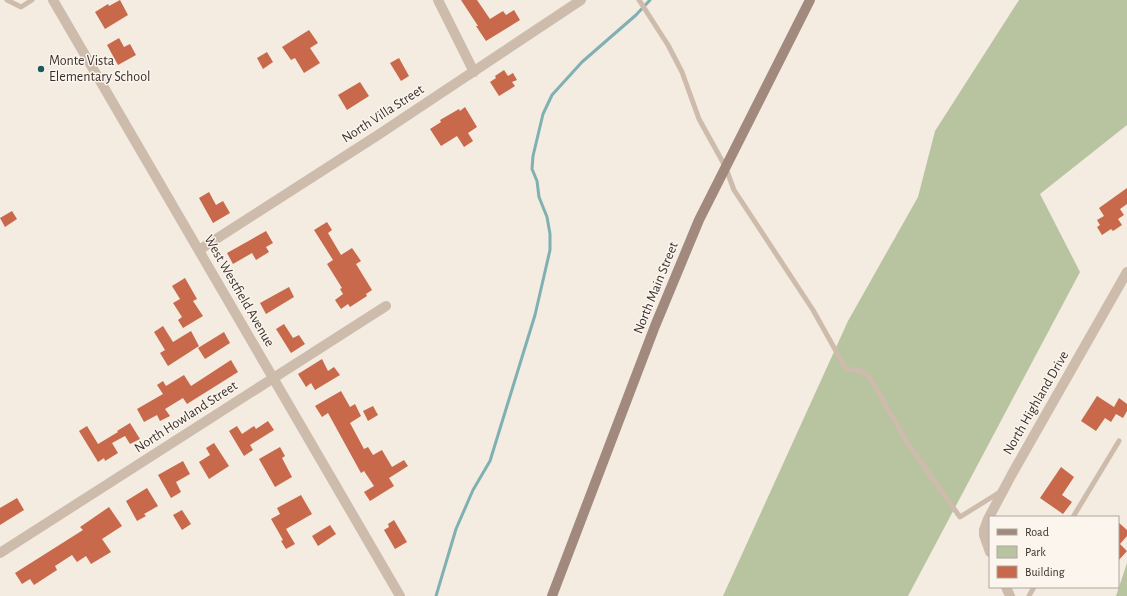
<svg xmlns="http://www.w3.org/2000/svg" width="1127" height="596" viewBox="0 0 1127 596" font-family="'Alegreya Sans',sans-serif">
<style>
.green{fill:#b8c4a0}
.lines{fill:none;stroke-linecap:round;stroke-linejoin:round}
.stream{stroke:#7fb0b2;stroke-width:3}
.building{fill:#c8694b}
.service{stroke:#cdbbac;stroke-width:5}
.minor{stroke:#cdbbac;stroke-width:10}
.tertiary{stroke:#cdbbac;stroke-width:10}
.secondary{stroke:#a18a7d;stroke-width:10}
.poi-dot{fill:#1f5a5e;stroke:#fbf5ee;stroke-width:1.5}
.labels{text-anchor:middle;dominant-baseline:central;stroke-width:3;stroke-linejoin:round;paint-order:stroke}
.poi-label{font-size:14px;fill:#3b302b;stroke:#fbf5ee;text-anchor:start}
.street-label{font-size:14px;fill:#3b302b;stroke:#fbf5ee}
</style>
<rect width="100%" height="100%" fill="#f4ebe1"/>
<!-- green -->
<g class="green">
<path d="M1019 0H1127V125L1040 194 1080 272 908 596H723L848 321 918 197 935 131Z"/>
<path d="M1127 563V596H1116Z"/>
</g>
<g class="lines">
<!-- stream -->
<path class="stream" d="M436 596 456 529 473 490 490 461 535 315 550 250V234L547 217 539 197 537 181 532 169 533 156 543 114 552 95 582 62 636 15 650 0"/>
</g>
<!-- building -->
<g class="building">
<path d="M120 0 128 15 105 29 95 12 108 4 109 6Z"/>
<path d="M461 0H477L490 19 503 11 506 15 514 10 520 20 486 41 476 26H478Z"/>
<path d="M309 30 318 43 310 48 320 63 304 73 295 58 291 60 282 47Z"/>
<path d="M119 38 124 47 130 44 136 55 118 65 107 45Z"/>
<path d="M267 52 273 62 263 69 257 58Z"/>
<path d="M399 58 409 76 401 81 390 63Z"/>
<path d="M504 70 508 76 513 73 517 80 512 82 515 86 499 96 490 82 496 78 495 76Z"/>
<path d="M360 82 369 96 347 110 338 95Z"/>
<path d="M465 107 477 127 468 133 473 141 464 147 457 136 441 146 430 129 441 122 440 120 459 109 460 111Z"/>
<path d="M1127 188V204L1120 209 1124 215 1118 219 1122 225 1113 231 1111 229 1102 235 1097 227 1100 225 1097 220 1104 216 1099 208Z"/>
<path d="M209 192 216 205 223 201 230 213 213 223 199 198Z"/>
<path d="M12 211 17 219 5 227 0 218Z"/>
<path d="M327 222 332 230 328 233 341 255 352 248 361 261 356 264 372 290 366 294 367 296 350 307 348 304 341 309 335 300 343 294 340 289 342 288 327 264 333 260 314 230Z"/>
<path d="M266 231 273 243 266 247 269 252 256 260 252 253 233 264 227 253Z"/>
<path d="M185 278 197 299 193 301 203 316 183 328 178 320 182 317 173 303 180 299 172 286Z"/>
<path d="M289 287 294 297 266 314 260 303Z"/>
<path d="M284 324 293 338 299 335 305 344 291 353 276 329Z"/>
<path d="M163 326 173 342 191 331 199 346 168 366 160 353 165 350 154 332Z"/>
<path d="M224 332 230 343 205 359 198 348Z"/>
<path d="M322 359 328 371 334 367 340 375 315 390 311 383 306 387 298 374Z"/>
<path d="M231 360 238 372 187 404 183 398 165 409 170 416 160 421 157 415 144 422 137 409 163 394 157 385 163 381 166 386 184 375 191 386Z"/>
<path d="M341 391 350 407 355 404 361 416 350 423 364 449 368 447 373 455 382 450 392 467 404 460 408 466 389 478 394 486 370 501 364 492 374 486 364 471 361 473 328 413 322 417 315 406Z"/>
<path d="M1097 396 1114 407 1119 398 1127 404V411L1123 418 1116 414 1111 422 1105 418 1096 431 1081 421Z"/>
<path d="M373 406 378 415 368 421 363 411Z"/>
<path d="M268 421 274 430 250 445 253 450 244 456 229 431 237 426 242 434 254 426 256 429Z"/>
<path d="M130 423 140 439 130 444 125 436 112 443 118 453 105 461 104 458 98 462 79 431 87 426 98 444 118 432 117 431Z"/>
<path d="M214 443 229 466 209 479 199 462 210 455 206 448Z"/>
<path d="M280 447 285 456 282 458 292 477 275 487 259 459Z"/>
<path d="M183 461 190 474 176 482 181 492 171 498 158 475Z"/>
<path d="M1061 467 1074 477 1062 495 1072 502 1063 514 1040 498Z"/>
<path d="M147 488 158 506 144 514 146 516 137 521 126 501Z"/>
<path d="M301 495 312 514 286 529 295 544 286 549 281 541 283 540 271 519 280 514 277 508Z"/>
<path d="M17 498 24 510 0 525V508Z"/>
<path d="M109 507 122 526 102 539 111 552 91 564 86 556 77 562 72 555 55 566 57 570 34 585 30 579 22 584 15 573 83 530 80 527Z"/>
<path d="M182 510 191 524 182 530 173 515Z"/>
<path d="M394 520 407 542 395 549 384 530 389 527 388 524Z"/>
<path d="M1118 522 1127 530V536L1120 544 1127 551 1118 561Z"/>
<path d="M330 525 336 534 318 546 312 536Z"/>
</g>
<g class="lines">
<!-- service -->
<g class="service">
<path d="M7 0 21 7 32 0"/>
<path d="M639 0 668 45 682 72 699 119 725 166 734 190 813 310 846 369 862 371 870 378 908 444 960 517 1000 492"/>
<path d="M1073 517 1119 441"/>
<path d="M1029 596 1034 587"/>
</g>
<!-- minor -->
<g class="minor">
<path d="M438 0 474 72"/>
<path d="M199 250 378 135 581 0"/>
<path d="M990 552 984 535V530L988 519 1012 474 1127 272"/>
<path d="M0 553 386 306"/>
<path d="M1006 587 1010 596"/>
</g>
<!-- tertiary -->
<path class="tertiary" d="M53 0 400 596"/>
<!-- secondary -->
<path class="secondary" d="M552 596 655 326 699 220 810 0"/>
</g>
<!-- markers -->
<circle class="poi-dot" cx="41" cy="69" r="4"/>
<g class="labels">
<!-- poi labels -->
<g class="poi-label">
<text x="49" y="61">Monte Vista<tspan x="49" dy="16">Elementary School</tspan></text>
</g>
<!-- street labels -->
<g class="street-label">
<text transform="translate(383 114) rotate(-33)">North Villa Street</text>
<text transform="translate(656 288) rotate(-68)">North Main Street</text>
<text transform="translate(239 291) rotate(60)">West Westfield Avenue</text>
<text transform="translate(1036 403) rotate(-60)">North Highland Drive</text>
<text transform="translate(186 417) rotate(-33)">North Howland Street</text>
</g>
</g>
<!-- legend -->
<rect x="989" y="516" width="130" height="72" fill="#fbf5ee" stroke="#aea6a0"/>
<rect x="997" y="529" width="20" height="6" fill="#a18a7d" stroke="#aea6a0"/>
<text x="1025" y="536" font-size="12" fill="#3b302b">Road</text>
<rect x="997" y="546" width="20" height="12" fill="#b8c4a0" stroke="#aea6a0"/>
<text x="1025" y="556" font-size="12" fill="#3b302b">Park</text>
<rect x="997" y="566" width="20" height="12" fill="#c8694b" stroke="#aea6a0"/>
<text x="1025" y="576" font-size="12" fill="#3b302b">Building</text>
</svg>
